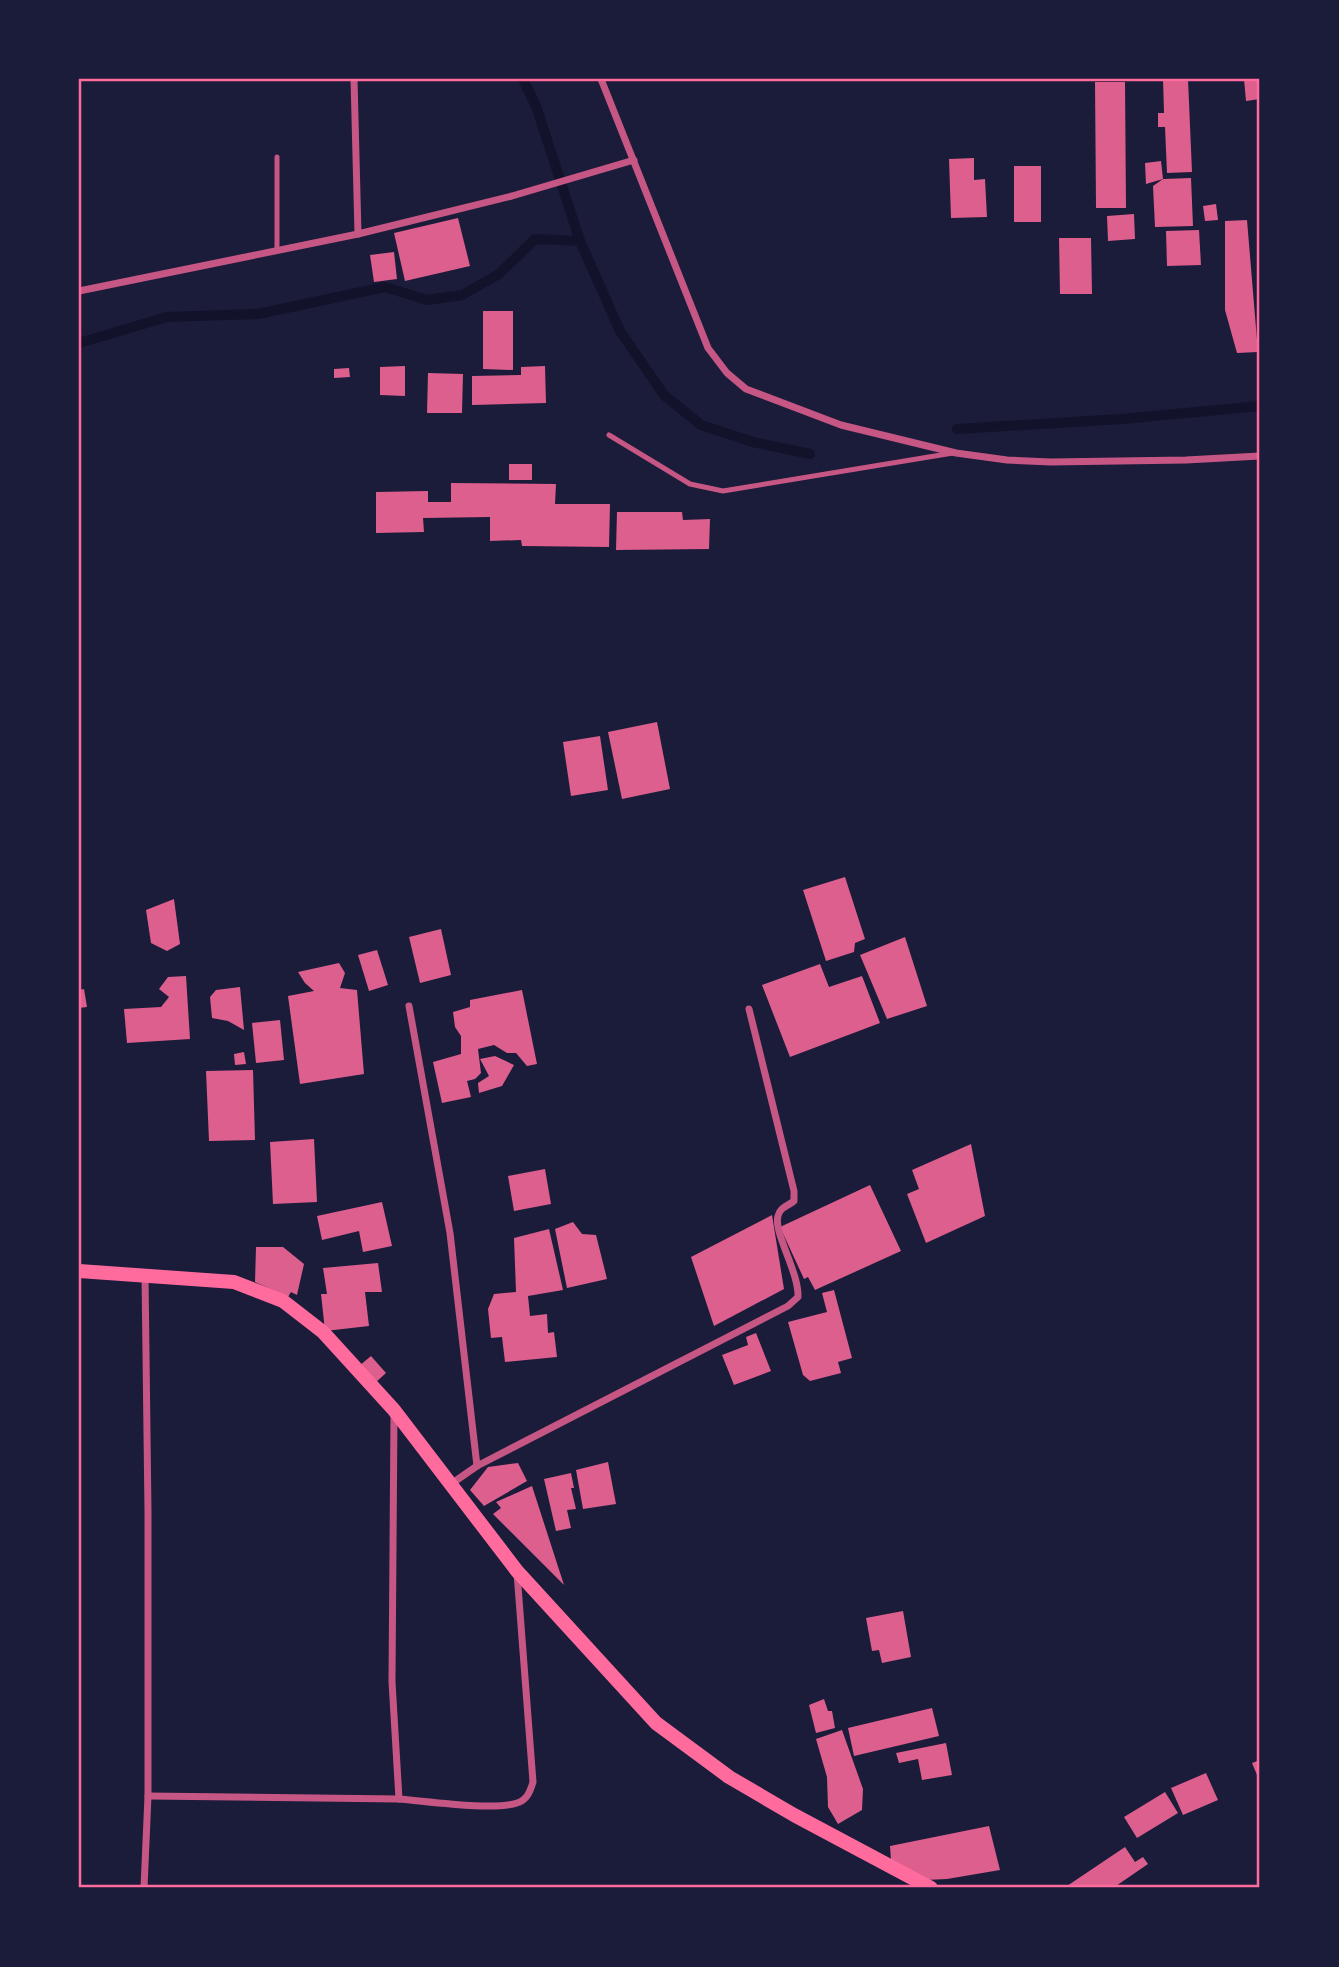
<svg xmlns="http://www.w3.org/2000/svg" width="1339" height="1967" viewBox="0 0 1339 1967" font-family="'Public Sans',sans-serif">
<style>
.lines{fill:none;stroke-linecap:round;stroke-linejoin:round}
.stream{stroke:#12122b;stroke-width:10}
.building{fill:#dd5f8e}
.service{stroke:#c65784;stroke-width:5}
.minor{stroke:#c65784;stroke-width:7}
.secondary{stroke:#ff6b9d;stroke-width:14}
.neatline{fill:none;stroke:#ff6b9d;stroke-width:2.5}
</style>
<rect width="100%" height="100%" fill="#1b1b3a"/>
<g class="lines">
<!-- stream -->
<g class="stream">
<path d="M523 79 536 106 580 241 620 331 664 395 701 425 753 442 810 454"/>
<path d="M79 343 167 317 258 314 385 287 427 300 462 295 499 274 535 239 580 241"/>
<path d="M957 429 1122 419 1260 406"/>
</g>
</g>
<!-- building -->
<g class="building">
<path d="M1163 79H1188L1192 172 1167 173 1165 127H1158V113H1164Z"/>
<path d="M1244 79H1260V99L1246 101Z"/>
<path d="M1095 82H1125L1126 208H1096Z"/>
<path d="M974 158V180L985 179 987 217 951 218 949 159Z"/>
<path d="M1161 161 1163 179 1146 184 1145 163Z"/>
<rect x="1014" y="166" width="27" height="56"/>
<path d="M1191 178 1193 226 1155 227 1153 186 1163 179Z"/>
<path d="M1216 204 1218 220 1205 221 1203 206Z"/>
<path d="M1134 214 1135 239 1108 241 1107 216Z"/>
<path d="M458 218 470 266 405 281 394 233Z"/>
<path d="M1247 220 1258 352 1237 353 1225 310V221Z"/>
<path d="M1199 230 1201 265 1167 266 1166 231Z"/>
<path d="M1059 238H1091L1092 294H1060Z"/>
<path d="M394 252 397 279 374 282 370 255Z"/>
<path d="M483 311H513V370L483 369Z"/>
<path d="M405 366V396L380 395V367Z"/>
<path d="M545 366 546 403 472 405V376L521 375V367Z"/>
<path d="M349 368 350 377 334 378V369Z"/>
<path d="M428 373 463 374 462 413H427Z"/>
<rect x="509" y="464" width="23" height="16"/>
<path d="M451 483 556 484 555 504H610L609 547 522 546 521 540 490 541V517L423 518 424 532 376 533V492L428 491V502H451Z"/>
<path d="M617 512H682L683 520 710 519 709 549 616 550Z"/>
<path d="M657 722 670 789 622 799 608 732Z"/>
<path d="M600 736 608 790 571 796 563 742Z"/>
<path d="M845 877 865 939 855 943 854 952 826 961 803 890Z"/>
<path d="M174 899 180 944 167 951 151 943 146 910Z"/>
<path d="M441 929 451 975 420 983 409 937Z"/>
<path d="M905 937 927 1006 887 1019 860 955Z"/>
<path d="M377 950 388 985 369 991 358 955Z"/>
<path d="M339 963 345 973 340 988 357 990 364 1074 300 1084 288 996 314 991 305 983 298 972Z"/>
<path d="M820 964 829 987 862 976 880 1023 790 1057 762 985Z"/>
<path d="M186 976 190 1039 127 1043 124 1009 161 1007 169 997 159 989 168 977Z"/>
<path d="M240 987 244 1030 228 1021 212 1018 210 997 216 990Z"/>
<path d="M84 989 87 1007 79 1008V990Z"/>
<path d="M522 990 537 1064 527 1066 516 1053H507L494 1045 478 1049 481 1073 475 1079 467 1081 471 1097 442 1103 433 1062 461 1054V1036L455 1027 453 1012 470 1007V1000Z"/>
<path d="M280 1020 284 1060 256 1063 252 1023Z"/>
<path d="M244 1052 246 1064 235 1065 234 1054Z"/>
<path d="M495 1056 514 1065 502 1086 479 1093 478 1083 489 1076 480 1059Z"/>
<path d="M253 1070 255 1140 209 1141 206 1071Z"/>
<path d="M314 1139 317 1202 273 1204 270 1142Z"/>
<path d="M971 1144 985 1216 926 1243 907 1194 919 1189 912 1170Z"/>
<path d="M545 1169 551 1204 514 1211 508 1176Z"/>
<path d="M870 1185 901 1251 815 1290 808 1277 804 1279 780 1227Z"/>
<path d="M382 1202 392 1246 363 1252 359 1231 322 1240 317 1216Z"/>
<path d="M772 1215 784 1289 714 1326 691 1257Z"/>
<path d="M573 1222 582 1234 596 1235 607 1279 567 1288 555 1229Z"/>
<path d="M549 1229 563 1290 528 1296 530 1316 547 1314 548 1333 554 1332 557 1357 505 1362 502 1337 491 1338 488 1309 494 1294 516 1292 514 1238Z"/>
<path d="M256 1247H283L304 1264 297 1295 291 1292 288 1297 255 1282Z"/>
<path d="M378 1263 382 1292H365L369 1326 325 1331 321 1294H327L323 1268Z"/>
<path d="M834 1290 852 1358 838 1362 841 1373 810 1381 803 1375 788 1322 827 1312 822 1293Z"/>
<path d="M756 1333 771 1371 734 1385 722 1355 748 1345 746 1337Z"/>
<path d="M371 1356 386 1373 374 1384 359 1366Z"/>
<path d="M608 1462 616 1504 583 1509 576 1470Z"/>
<path d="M518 1463 527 1481 484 1506 470 1490 488 1467Z"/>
<path d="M571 1473 574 1488H571L576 1509 567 1510 571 1528 556 1531 544 1479Z"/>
<path d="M532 1486 564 1585 493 1514 501 1508 496 1502Z"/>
<path d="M903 1611 911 1657 882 1663 879 1650 872 1651 866 1618Z"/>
<path d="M824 1699 828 1711H832L835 1728 816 1733 809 1705Z"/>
<path d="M932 1708 939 1736 854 1756 848 1728Z"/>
<path d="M842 1730 863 1789 862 1810 838 1824 828 1807 827 1777 816 1739Z"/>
<path d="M946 1743 952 1775 922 1780 918 1759 899 1763 896 1753Z"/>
<path d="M1260 1760V1782L1252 1763Z"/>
<path d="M1206 1773 1218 1800 1183 1815 1171 1788Z"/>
<path d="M1165 1792 1178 1813 1137 1838 1124 1817Z"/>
<path d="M989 1826 1000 1870 947 1879 925 1880 891 1860 890 1846Z"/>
<path d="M1125 1847 1135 1862 1143 1857 1148 1864 1113 1888H1064Z"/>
</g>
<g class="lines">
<!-- service -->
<g class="service">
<path d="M277 251V157"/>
<path d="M609 435 690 484 723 491 953 453"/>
</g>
<!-- minor -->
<g class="minor">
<path d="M354 79 358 234"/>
<path d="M601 79 708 348 727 373 746 389 841 425 956 453 1007 460 1051 462 1186 460 1260 456"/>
<path d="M79 291 358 234 512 196 634 160"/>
<path d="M409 1006 450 1233 477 1466"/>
<path d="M394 1414 392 1682 399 1799C426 1801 494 1811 517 1803 527 1800 530 1792 533 1782L517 1573"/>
<path d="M451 1484 477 1466 788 1306 798 1297C799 1272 773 1232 778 1216 780 1207 788 1206 794 1201V1191L749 1009"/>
<path d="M148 1796 399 1799"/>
<path d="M144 1888 148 1796V1512L145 1275"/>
</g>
<!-- secondary -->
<path class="secondary" d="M79 1271 234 1282 283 1301 323 1332 394 1410 517 1571 656 1723 729 1777 794 1815 931 1888"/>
</g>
<!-- border -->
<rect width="1339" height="1967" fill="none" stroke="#1b1b3a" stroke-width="161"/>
<rect x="80" y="80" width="1178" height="1806" class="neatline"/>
</svg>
